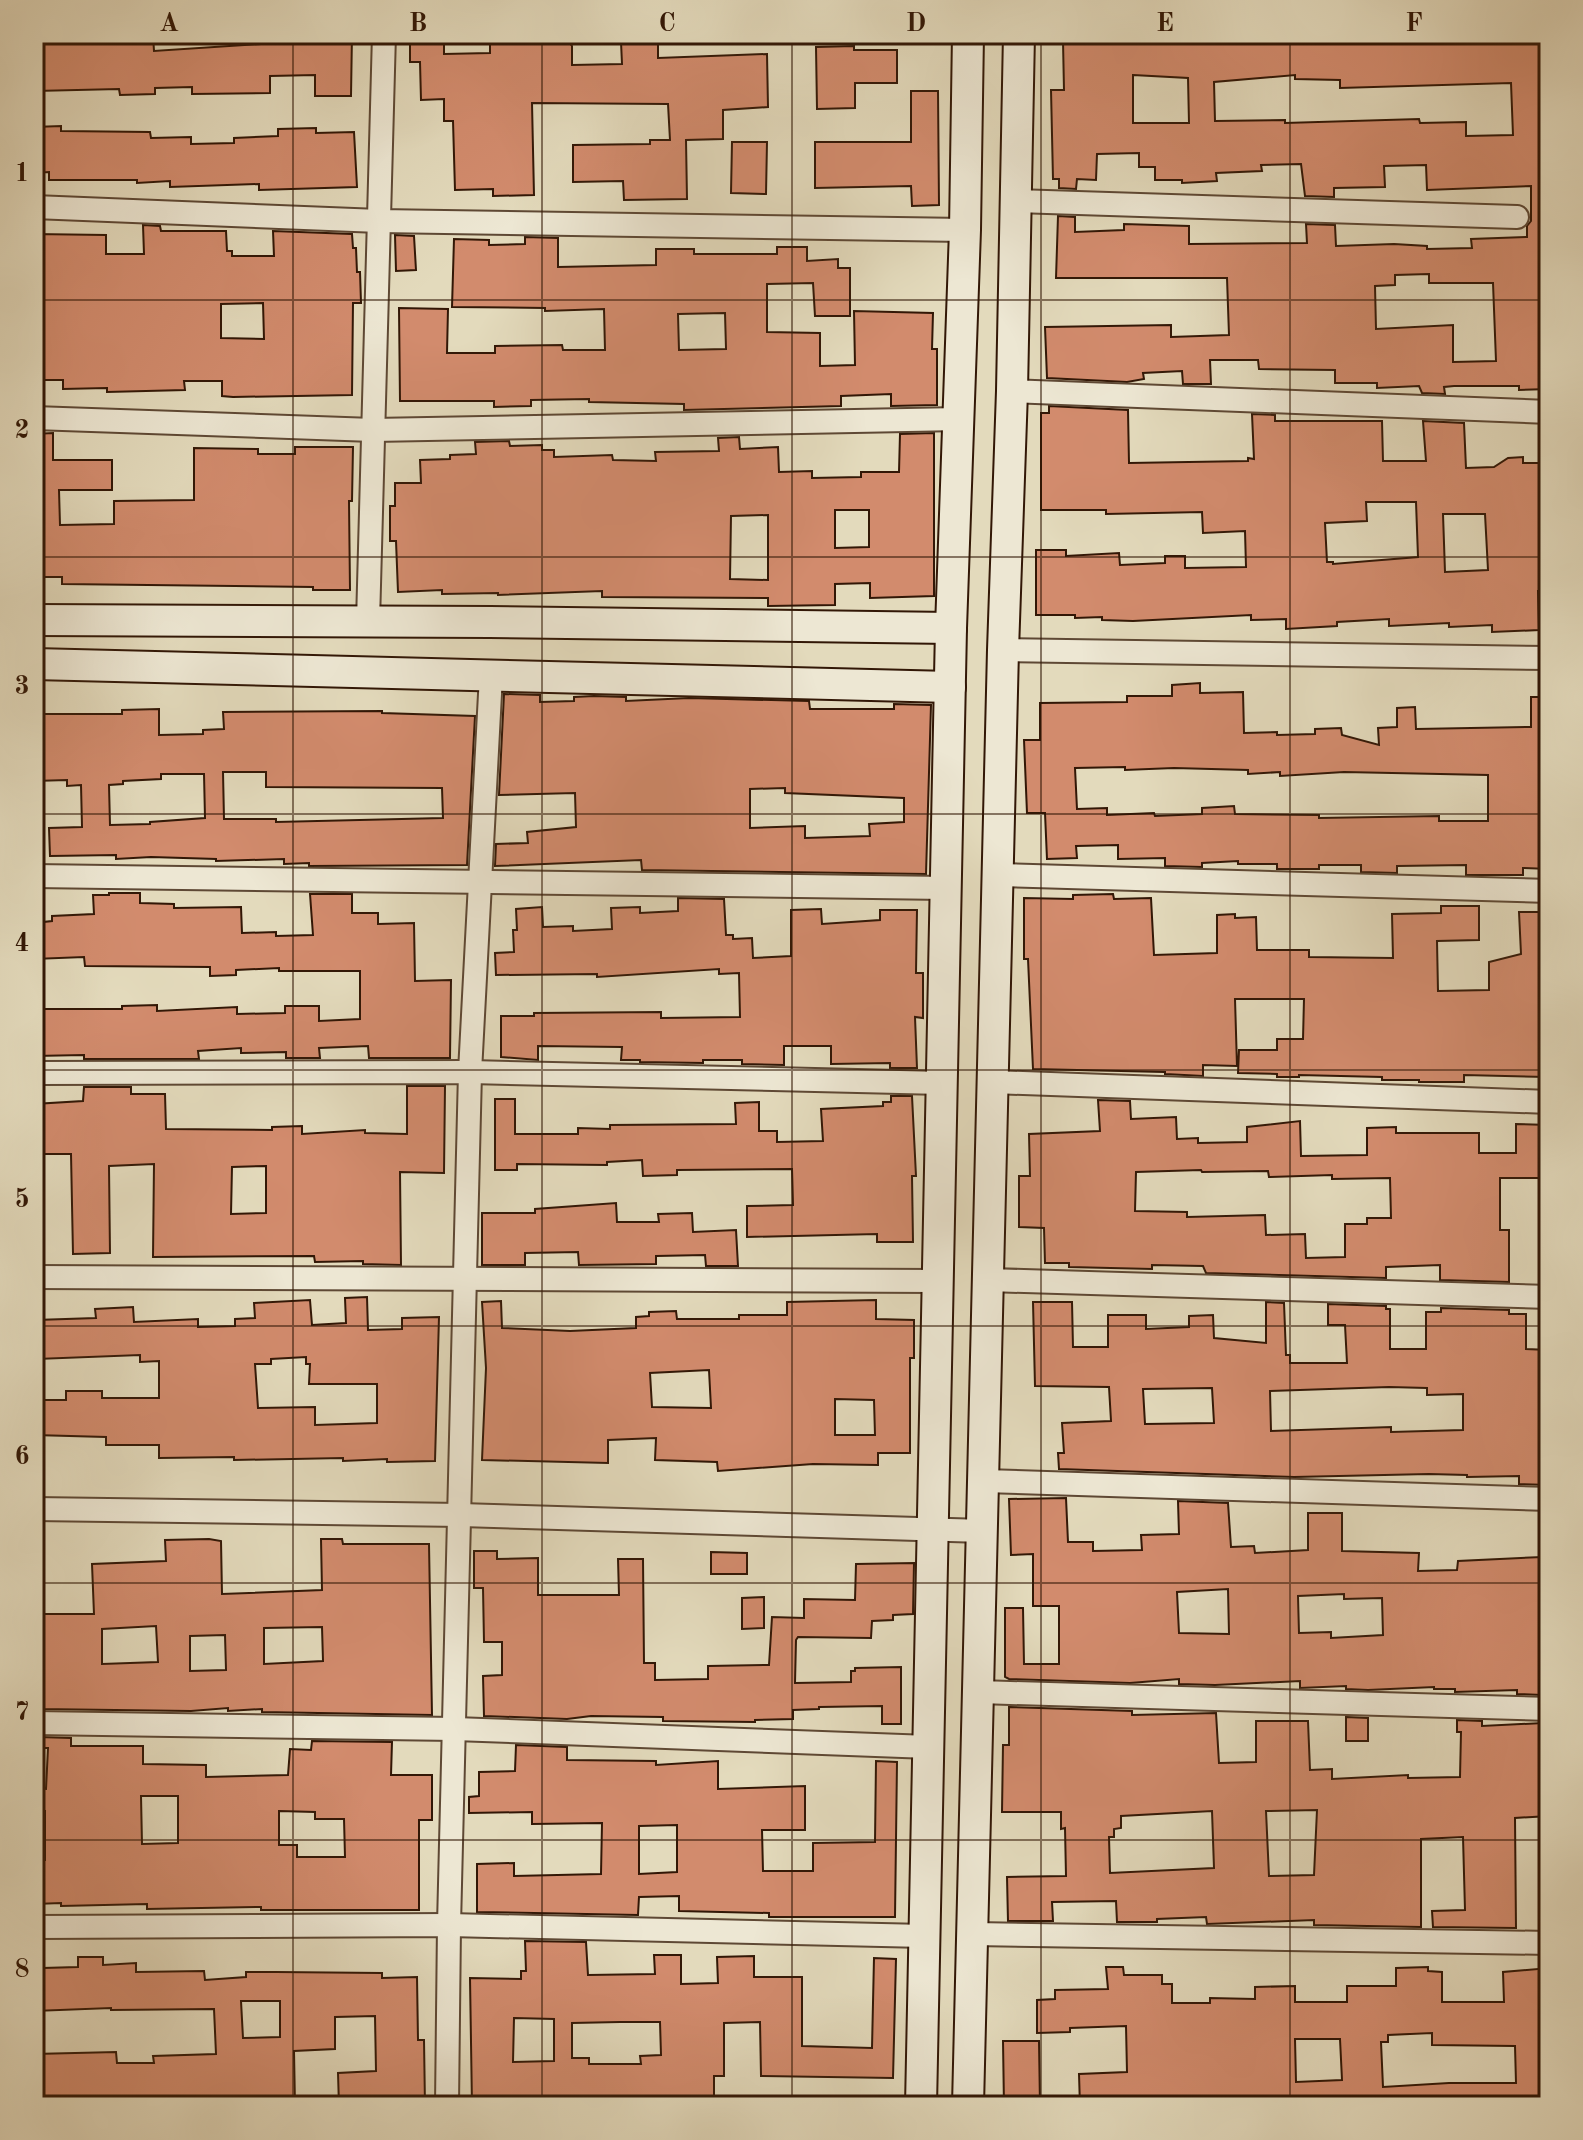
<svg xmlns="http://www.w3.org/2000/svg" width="1583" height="2140" viewBox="0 0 1583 2140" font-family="'Old Standard TT',serif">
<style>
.building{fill:#d28b6d;stroke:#321706;stroke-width:2;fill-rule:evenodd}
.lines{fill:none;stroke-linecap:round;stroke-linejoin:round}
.minor-casing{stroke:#5e4834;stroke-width:26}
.secondary-casing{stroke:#321706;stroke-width:34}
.minor{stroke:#ede7d3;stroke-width:22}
.secondary{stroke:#ede7d3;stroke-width:30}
.grid{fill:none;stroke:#321706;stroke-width:2;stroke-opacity:0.55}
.neatline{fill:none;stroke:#321706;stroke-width:3}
.grid-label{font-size:26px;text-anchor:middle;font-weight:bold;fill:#321706}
</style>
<rect width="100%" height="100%" fill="#e3dabc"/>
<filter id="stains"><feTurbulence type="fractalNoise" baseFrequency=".0025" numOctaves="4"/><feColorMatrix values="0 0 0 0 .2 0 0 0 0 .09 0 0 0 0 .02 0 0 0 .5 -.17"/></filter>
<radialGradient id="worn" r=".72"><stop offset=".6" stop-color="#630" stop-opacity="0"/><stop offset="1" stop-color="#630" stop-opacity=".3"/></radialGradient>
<!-- building -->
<g class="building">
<path d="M71 34H104V37L153 35 154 51 275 43V39L311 38V34H352L351 96H315V75L270 76V93L192 94V87L155 88V94L120 95 119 89 35 91 34 44 71 42Z"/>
<path d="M410 34H444V54L490 53V40L565 37 572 46V65L622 64 621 42H658V58L767 54 768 107 723 110V139L686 140 687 199 624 200 623 181 573 182V145L650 144V140H670L668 104 532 103 534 195 493 196V189L455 190 453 121H444V99L421 100 420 62H410Z"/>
<path d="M1092 34H1162V37L1358 34V42L1424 40V43L1460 42 1459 34H1541L1545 112H1549V389L1519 390V386H1454L1444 387 1445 394 1422 393 1419 386 1377 388V383H1335V370L1259 369 1258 360H1210L1211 384H1183L1182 371 1143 373 1144 379 1127 382 1047 378 1045 327 1171 325V337L1229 335 1227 278H1056L1058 216 1075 217V232L1124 230V224L1189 226V244L1307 243 1306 224 1335 225 1336 246 1394 244 1427 246V249L1472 248 1471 239 1527 237V226L1531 221V186L1427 190 1426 165 1384 166 1385 187 1334 188V197L1305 196 1301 164 1261 165 1262 171 1216 173 1217 181 1182 183V180H1155V167H1139V153L1097 154 1096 180 1077 179 1076 189 1059 188V179H1053L1051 90H1064L1063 41H1093ZM1133 75 1188 78 1189 123H1133ZM1295 75V79L1340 80V88L1511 83 1513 135 1466 136V122L1420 123 1419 119 1285 123V120L1215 121 1214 82ZM1429 274V283H1493L1496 361 1453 362V325L1376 329 1375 286 1395 285V275Z"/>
<path d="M854 46V50H897V83H855V108L817 109 816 47Z"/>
<path d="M911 91H938L939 205 912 206 911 186 815 188V142H911Z"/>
<path d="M61 126V131L150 132 151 138 191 137V144L234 143V138L278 136V129L316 128V133L354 132 357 187 259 190V184L170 187V181L137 183V180H49V172L34 173V127Z"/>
<path d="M732 142H767L766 194 731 193Z"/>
<path d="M143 225 160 226 161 231H226L227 251H232V256H274L273 231 352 234 353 248H356L357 272H360L361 303H353L352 395 233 397 222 396V381H184L185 390 107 392V388L63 389V380H34V234L106 235V254H144ZM263 303 264 339 221 338V304Z"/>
<path d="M395 235 414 236 416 270 396 271Z"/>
<path d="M525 237 558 238V267L656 265V249H694V254H777V247H807V261L838 259V268H850V316H815L813 283 767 284V332L820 333V366L855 365 854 311 933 313 932 349H937V405L891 406V394L841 396V406L684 410V404L589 402V399L531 400V406L494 407V401H400L399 308 448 309 447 353H495V346L562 345 563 350H605L604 309 545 311V308L452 307 454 239 489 240V245L525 244ZM725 313 726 349 679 350 678 314Z"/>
<path d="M1049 406 1128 410 1129 463 1248 461V458L1254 459 1252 414 1275 415V421H1382L1383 461H1426L1423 421 1464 423 1466 468 1494 467 1508 458 1523 457V463H1549V526H1541L1544 591H1538L1539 630 1492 632V625L1449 627V623L1389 626V619L1337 622V626L1286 629V619L1251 620V615L1133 621 1102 620V617L1075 618V615H1036V550H1066V556L1119 553 1120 565 1165 563V556H1185V568L1246 567 1245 531 1203 533 1202 512 1106 514V510H1041V413H1049ZM1366 502H1416L1418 557 1333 564V562H1327L1325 523 1367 521ZM1443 514H1485L1488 570 1445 572Z"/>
<path d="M53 433V460H112V490H59L60 525 114 524V501L194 500V448L258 449V454H295V447H353L352 501H349L350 590H313V587L62 584V577H34V434Z"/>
<path d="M934 433V596L870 598V583L835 584V605L768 606V598L602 597V591L498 595V593L442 594V590L398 592 396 541H390V506H395V483H421L420 460 450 459V455L476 454 475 442 509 441 510 446 542 445V450H554V457L612 455 613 460 656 461 655 452 719 451 718 438 739 437 740 449 778 447 779 472 812 471V478L861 477V472H899L900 434ZM835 510H869V547L835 548ZM768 515V580L730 579 731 516Z"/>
<path d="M1200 683V693L1243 692 1244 733 1277 732V735L1315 734V729L1341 728 1342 735 1379 745 1378 728 1397 727V708L1415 707 1416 729 1531 727V697H1549V869L1523 868V875H1466V865L1397 866V873L1361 872V865H1319V869H1277V864H1238V861L1202 863V867L1165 866V858L1118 859V845L1076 846 1077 858 1047 859 1045 813H1027L1024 740H1040V703L1127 702V696H1172V685ZM1125 767V770L1174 768 1248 770V774L1280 772V776L1344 772 1488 775V821H1439V816L1319 818V815L1235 814 1234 806 1202 808V814L1155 816 1154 813 1107 815V808L1077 809 1075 768Z"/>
<path d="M504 694 540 695V702L574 701V697L594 696 626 697V701L689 698 809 701 810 709H894V704L931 705 926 874 642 870 641 860 495 866 496 844 528 843 527 832 576 827 575 793 499 795ZM785 788V793L904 798V822L869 824 870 836 805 838V826L750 828V789Z"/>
<path d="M159 709V735L203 734V730L224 729 223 712 382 711V713L475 716 467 865 309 866V863L284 864V859L216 861V859L151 857 116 859V855L50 856 49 828 82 827 81 785 67 786V780L34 781V714H122V710ZM223 772H266V787L442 788 443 818 276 822V819H224ZM161 774H204L205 818 150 822V824L110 825 109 785 123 784V781L161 779Z"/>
<path d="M109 893H140V903L174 904V908L241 907 242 933 276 932V936L313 935 310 894H352V913H378V924L414 923 415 981 451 980 450 1058H369L368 1046 319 1048 320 1058H286V1052L241 1053V1048L198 1051 199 1059H84V1055L34 1056V1009H122V1006L157 1005V1011L237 1007V1014L285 1013V1006H319V1021L360 1019V971H279V968L236 970V975L210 976V967L85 966 84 957 34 959V923L52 921V916L94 914 93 895H109Z"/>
<path d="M1113 894 1114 899 1151 898 1154 955 1217 953V915L1235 914V918L1256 917 1257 950H1309V957L1393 958 1392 914 1441 913V906H1479V940L1437 941 1438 991 1489 990V962L1521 954 1519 912H1542L1544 934H1549L1546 1077 1464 1075V1082H1419V1080H1382V1077L1299 1075V1077H1277V1074L1238 1073 1239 1050H1277V1039H1303L1304 999H1235L1237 1066 1203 1065V1076L1165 1074V1072L1033 1069 1028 959H1024V898L1073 899V895Z"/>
<path d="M678 898 724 899 726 935H733V939L752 938 753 958 791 956V910L821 909 822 924 880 920V910H917L916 973H923V1018L915 1017 917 1068H890V1063L831 1064V1046H784V1065L742 1064V1060H703V1063L640 1062V1060H621L622 1047 538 1046V1060L501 1057V1016H534V1013L661 1012V1018L740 1017 739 973 719 974V969L597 977V974L496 975 495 953 514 952 513 930H517L516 909 542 907 543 927 573 926V931L612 929 611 908 640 907V913L678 911Z"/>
<path d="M407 1086H445L444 1173 400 1172 401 1265 363 1264V1261L315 1262 314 1256 153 1257 154 1164 109 1166 110 1253 73 1254 71 1154H34V1104L83 1101 84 1087H131V1094H165L166 1129 272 1130V1127L302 1126V1134L365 1130V1133L407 1134ZM266 1166V1213L231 1214 232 1167Z"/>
<path d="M891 1096H912L916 1176H912L913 1242H877V1234L747 1237V1206L793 1205 792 1169 677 1170V1175L643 1176 642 1160 607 1162V1165L517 1164V1170H495V1099H515V1134H578V1128L610 1129V1125L736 1124 735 1103 759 1102V1131H777V1142L823 1141 821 1109 883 1106V1102H891Z"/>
<path d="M1098 1100 1130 1101 1131 1119 1176 1117 1177 1139 1198 1138V1143L1247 1142V1127L1300 1121 1301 1156 1367 1155V1128L1396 1127V1133H1479V1153H1516V1124L1549 1125V1178H1500V1230H1509V1282L1440 1280V1265L1386 1267V1278L1206 1273 1203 1266 1152 1265V1269L1069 1267V1263H1045L1044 1228 1019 1227V1176H1030L1029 1134 1100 1131ZM1201 1170 1202 1172 1268 1171 1269 1177 1332 1175V1179L1390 1178 1391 1218H1367V1224H1345V1257L1306 1258 1305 1234 1266 1235 1265 1215 1187 1217V1212L1135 1211 1136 1172Z"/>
<path d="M616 1203 617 1222H659L658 1214 692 1213 693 1232 736 1230 738 1266H706L705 1255 656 1256V1264L579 1265 578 1252 525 1253V1265H482V1213H535V1209Z"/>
<path d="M367 1297 368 1330 402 1329V1318L439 1317 435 1461 387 1462V1459L343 1461V1458L234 1460V1457L159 1458V1445H106V1437L34 1435V1400H66V1391H102V1398H159V1361L140 1362V1355L37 1359 36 1320 96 1318 95 1309 133 1307 134 1322 198 1319V1327L235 1326V1319L255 1318 254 1303 310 1300 312 1325 346 1323 345 1298ZM306 1357V1364H310L309 1384H377V1423L315 1425V1407L258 1408 255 1364H271V1359Z"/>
<path d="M876 1300V1319L914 1320V1358H910V1453H878V1465L813 1464 718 1471 717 1462 655 1460 656 1438 608 1440V1463L482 1460 486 1368 482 1302 501 1301 502 1328 570 1331 636 1328V1317L649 1316V1312L676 1311 677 1319H739V1315H787V1302ZM709 1370 711 1408 652 1407 650 1373ZM835 1399 874 1400 875 1435H835Z"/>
<path d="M1033 1302H1072L1073 1347H1108V1315H1146V1329L1189 1327V1316L1213 1315 1214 1338 1266 1343V1302L1284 1303 1286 1355H1290V1363H1347L1345 1325H1328V1304L1386 1306V1309H1390V1349H1426V1312H1441V1308L1509 1310V1314H1526V1349L1549 1350V1485L1519 1484V1476L1467 1477V1475L1429 1474 1294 1477 1059 1469 1058 1453H1064L1062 1423 1111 1421 1109 1387 1035 1386ZM1389 1387 1427 1388V1395L1463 1394V1430L1391 1432V1427L1271 1431 1270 1391ZM1212 1388 1214 1423 1145 1424 1143 1389Z"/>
<path d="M1066 1498 1068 1542H1093V1551L1142 1550 1141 1535 1179 1534 1178 1501 1228 1503 1231 1547 1254 1546 1255 1553 1308 1550V1513H1342V1551L1419 1553 1418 1571 1457 1570 1458 1561 1542 1557V1604L1545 1647H1548L1549 1692 1542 1693V1695L1517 1694V1690L1455 1692V1689H1434V1687L1368 1690 1346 1689V1686L1300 1688V1681L1215 1685 1179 1684V1679L1130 1683 1009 1679 1005 1677V1608H1023L1024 1664H1059V1606H1033V1554L1011 1555 1009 1499ZM1228 1589 1229 1634 1179 1633 1177 1592ZM1344 1594V1599L1382 1598 1383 1635 1331 1638V1632L1299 1633 1298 1596Z"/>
<path d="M209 1539 221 1541 222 1594 322 1590 321 1539H342L343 1544H429L432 1715 262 1712V1709L228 1711V1708L191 1711 39 1709V1706H34V1614H94L92 1564 166 1561 165 1540ZM156 1626 158 1662 102 1664V1629ZM322 1627 323 1661 264 1664V1628ZM225 1635 226 1670 190 1671V1636Z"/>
<path d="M474 1551H497V1559L538 1558V1595H619L618 1559H643L644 1663H655V1680L708 1679V1666L769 1665 772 1617 804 1618V1599L855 1600 856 1564 914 1563 913 1614 893 1615V1620L872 1621 871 1638 798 1637 796 1640 795 1683 851 1682V1671H855V1668L901 1667V1724H882V1706L819 1707V1709L793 1710V1719L755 1720V1722L663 1721V1717L591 1716 567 1719 484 1716 483 1676 502 1675V1642H484L483 1588H474Z"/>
<path d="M711 1552 747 1553V1574H711Z"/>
<path d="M764 1597V1628L742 1629V1598Z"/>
<path d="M1009 1707 1132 1711V1715L1216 1713 1219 1763 1256 1762V1721H1308L1310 1770 1332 1769V1779L1408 1775V1778L1460 1777 1461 1732H1457V1720L1482 1721V1726L1543 1723 1545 1772 1549 1771V1816L1515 1818 1516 1928 1433 1927 1432 1911 1465 1910 1463 1837 1421 1839V1927L1314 1925V1920L1207 1924 1206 1917 1157 1919V1922H1117L1116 1901 1052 1902 1053 1921H1008L1007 1877 1066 1876 1065 1828 1061 1829V1812H1002L1003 1745H1009ZM1317 1810 1314 1875 1269 1876 1266 1811ZM1212 1811 1214 1868 1110 1873 1109 1837H1114V1829L1121 1828V1816Z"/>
<path d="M1346 1717 1368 1718V1741H1346Z"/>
<path d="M39 1737 71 1738V1746H143V1764L206 1765V1777L288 1775 290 1749 311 1750 312 1741 392 1742 391 1775H432V1820H419V1910H261V1907L147 1909V1904L61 1906V1903L35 1904 34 1860H45V1811H34V1788L46 1789 48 1748H39ZM141 1796H178V1843L142 1844ZM279 1811 315 1812V1819H344L345 1857H297V1845H279Z"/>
<path d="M516 1745 567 1747V1760L656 1761V1765L718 1761V1789L805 1786V1830H762L763 1871H813V1843L875 1842 876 1761 897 1762 895 1917H769V1913L679 1911V1896L639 1897 638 1915 477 1912V1864L514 1863V1876L601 1874 602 1823 532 1824V1812L469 1813V1797L479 1796V1772L515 1771ZM677 1825V1872L639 1874V1826Z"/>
<path d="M525 1941 586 1942 588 1975 655 1974 654 1955H681V1984L718 1983 717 1957 754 1956V1977H802V2046L872 2048 874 1958 896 1959 893 2078 761 2076 760 2022 724 2023V2076H714V2106H554V2100L510 2101V2106H472L470 1978 521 1979V1971H526ZM514 2018 554 2019V2061L513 2062ZM620 2022H660L661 2055 640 2056 641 2064H589V2058H572V2023Z"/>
<path d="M78 1957H103V1965L136 1963V1972L204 1971 205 1980 246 1977V1972H276L382 1973V1978L417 1977 418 2040H424L425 2106H339L338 2073 376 2071 375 2016 335 2017V2049L294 2051 295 2106H218V2102H34V2054L116 2052 117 2063H154L153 2056 216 2054 214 2009 111 2010V2008L34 2011V1972L43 1971V1968L78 1967ZM241 2001H280V2037L243 2038Z"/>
<path d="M1106 1967H1123L1124 1975H1162V1984H1172V2003H1210V1998L1255 1999V1987L1295 1986V2002H1347V1986H1396V1968L1428 1967V1971L1442 1972V2002H1504L1503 1972 1549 1968V2106H1080L1079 2074 1127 2072 1126 2026 1070 2028V2032L1037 2033V2000L1055 1999V1990L1108 1989ZM1432 2033V2045L1515 2046 1516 2083H1449L1383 2087 1381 2042H1388V2035ZM1295 2039H1340L1342 2080 1296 2082Z"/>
<path d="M1003 2041H1039L1040 2106H1004Z"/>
</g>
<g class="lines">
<defs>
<g id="minor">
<path d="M1014 201 1517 217"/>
<path d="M34 207 379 221 965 230"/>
<path d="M1012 391 1549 412"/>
<path d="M34 418 373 430 960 419"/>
<path d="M368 622 384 34"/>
<path d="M1003 650 1549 658"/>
<path d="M998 875 1549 891"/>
<path d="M34 876 946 888"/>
<path d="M34 1073 470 1072 942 1083"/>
<path d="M993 1082 1549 1102"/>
<path d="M34 1277 938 1281"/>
<path d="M989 1280 1549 1297"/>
<path d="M984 1481 1549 1499"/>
<path d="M34 1509 461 1515 983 1531"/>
<path d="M979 1692 1549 1709"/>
<path d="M34 1723 455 1729 929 1747"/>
<path d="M34 1927 449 1925 925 1936"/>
<path d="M974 1934 1549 1943"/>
<path d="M447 2106 449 1925 470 1072 491 675"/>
</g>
<g id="secondary">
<path d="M34 620 490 622 951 628"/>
<path d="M34 664 950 687"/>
<path d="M921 2106 951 628 965 230 968 34"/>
<path d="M968 2106 1003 650 1012 391 1019 34"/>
</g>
</defs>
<!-- minor casing -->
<use href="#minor" class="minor-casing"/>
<!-- secondary casing -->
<use href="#secondary" class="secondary-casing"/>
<!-- minor -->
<use href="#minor" class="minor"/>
<!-- secondary -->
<use href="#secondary" class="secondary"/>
</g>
<!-- grid -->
<path class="grid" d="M293 34V2106M542 34V2106M792 34V2106M1041 34V2106M1290 34V2106M34 300H1549M34 557H1549M34 814H1549M34 1070H1549M34 1326H1549M34 1583H1549M34 1840H1549"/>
<!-- margin -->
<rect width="1583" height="2140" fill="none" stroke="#e3dabc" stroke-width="88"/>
<rect x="44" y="44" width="1495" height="2052" class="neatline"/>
<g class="grid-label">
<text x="169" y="31">A</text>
<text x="418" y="31">B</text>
<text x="667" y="31">C</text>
<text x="916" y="31">D</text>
<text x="1165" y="31">E</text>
<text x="1414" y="31">F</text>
<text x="22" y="181">1</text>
<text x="22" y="438">2</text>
<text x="22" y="694">3</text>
<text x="22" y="951">4</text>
<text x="22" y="1207">5</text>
<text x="22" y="1464">6</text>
<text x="22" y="1720">7</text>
<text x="22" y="1977">8</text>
</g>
<rect width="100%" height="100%" filter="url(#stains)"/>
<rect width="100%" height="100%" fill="url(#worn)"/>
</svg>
